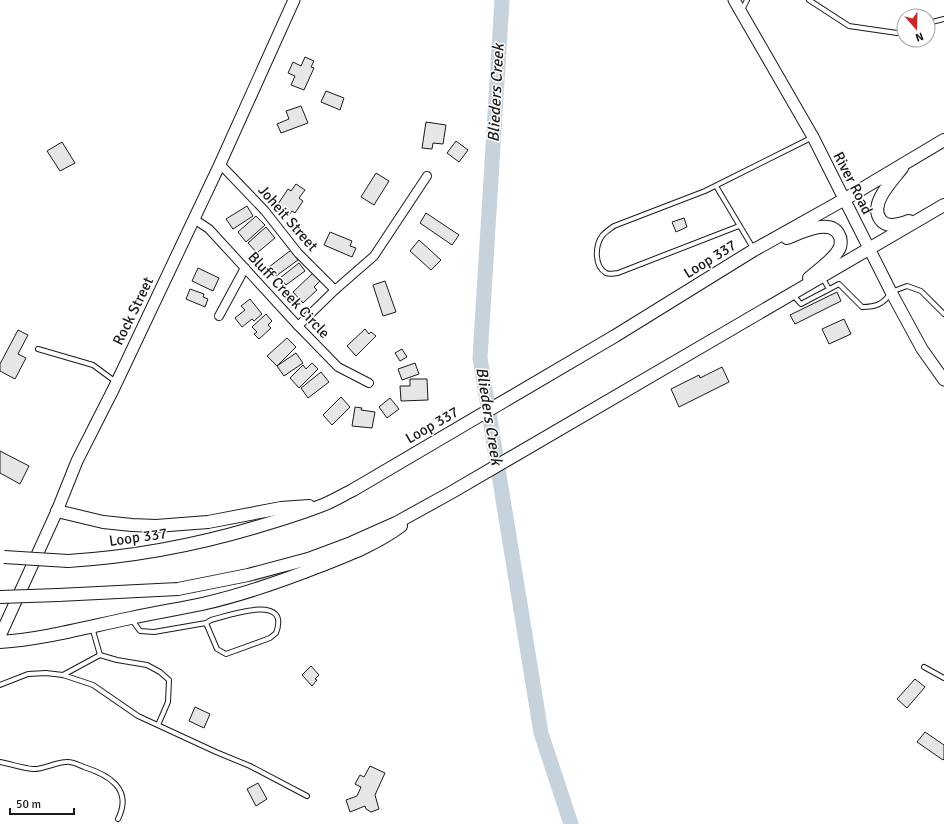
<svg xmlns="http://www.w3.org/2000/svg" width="944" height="824" viewBox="0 0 944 824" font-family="Signika,sans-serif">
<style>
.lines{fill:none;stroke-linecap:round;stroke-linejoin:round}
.river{stroke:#c6d2dc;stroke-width:15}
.building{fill:#e6e6e6;stroke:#1a1a1a}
.lane-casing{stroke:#1a1a1a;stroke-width:6}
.street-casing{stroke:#1a1a1a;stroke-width:10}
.secondary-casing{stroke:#1a1a1a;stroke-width:13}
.primary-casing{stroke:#1a1a1a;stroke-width:14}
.lane{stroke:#fff;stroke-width:4}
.street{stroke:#fff;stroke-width:8}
.secondary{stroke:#fff;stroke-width:11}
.primary{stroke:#fff;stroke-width:12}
.primary-bridge-casing{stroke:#1a1a1a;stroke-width:14;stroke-linecap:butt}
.primary-bridge{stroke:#fff;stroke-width:12}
.labels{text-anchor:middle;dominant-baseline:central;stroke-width:3;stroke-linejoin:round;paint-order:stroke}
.street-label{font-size:15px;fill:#1a1a1a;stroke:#fff}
.water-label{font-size:16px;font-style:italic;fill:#1a1a1a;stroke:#fff}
</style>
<rect width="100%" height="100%" fill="#fff"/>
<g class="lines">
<!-- river -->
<path class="river" d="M502 0 480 358 541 733 571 824"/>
</g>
<!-- building -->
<g class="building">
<path d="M305 57 314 61 311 67 314 68 304 90 291 85 295 76 288 73 293 62 301 66Z"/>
<path d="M326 91 344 98 340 110 321 102Z"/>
<path d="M301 106 308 123 281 133 277 124 289 119 286 111Z"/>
<path d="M426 122 446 125 443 144 433 143 432 149 422 148Z"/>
<path d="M456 141 468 150 459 162 447 153Z"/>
<path d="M62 142 75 163 60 171 47 151Z"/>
<path d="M376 173 389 181 374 205 361 197Z"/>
<path d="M296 184 305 190 299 198 303 201 295 213 292 211 288 216 276 207 288 189 291 191Z"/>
<path d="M247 206 253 216 233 229 226 219Z"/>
<path d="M426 213 459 235 452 245 420 223Z"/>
<path d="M256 216 265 225 246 242 238 232Z"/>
<path d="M684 218 687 227 676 232 672 222Z"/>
<path d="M266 227 275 238 257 253 248 243Z"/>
<path d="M330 232 352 241 350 246 356 248 352 257 324 245Z"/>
<path d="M419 240 441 260 431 270 410 251Z"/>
<path d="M291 250 298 260 276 276 269 267Z"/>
<path d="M299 263 305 271 286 285 280 278Z"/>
<path d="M198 268 219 278 213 291 192 281Z"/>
<path d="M313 273 320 281 314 287 317 290 303 303 293 292Z"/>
<path d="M385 281 396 312 383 316 373 285Z"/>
<path d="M190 289 204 294 203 297 208 299 205 307 186 299Z"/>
<path d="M837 292 841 301 795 324 790 315Z"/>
<path d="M250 299 262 314 254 321 252 319 242 327 235 318 245 310 241 306Z"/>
<path d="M266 314 272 321 268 325 271 328 259 339 254 334 257 332 252 327Z"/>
<path d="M844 319 851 334 829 344 822 329Z"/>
<path d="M365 329 369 334 371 332 376 336 356 356 347 346Z"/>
<path d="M18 330 28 335 18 354 26 358 15 379 0 371V364Z"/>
<path d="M287 338 296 347 277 366 267 356Z"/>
<path d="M402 349 407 357 400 361 395 353Z"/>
<path d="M296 353 303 363 284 376 277 366Z"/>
<path d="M312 363 318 369 299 388 290 378 303 365 306 369Z"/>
<path d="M415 363 419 374 402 380 398 369Z"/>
<path d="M722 367 729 382 679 407 671 389 699 375 700 378Z"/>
<path d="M321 372 329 382 308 398 301 388Z"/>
<path d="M410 379H427L428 400 401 401 400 386H410Z"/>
<path d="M341 397 350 407 332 425 323 415Z"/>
<path d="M390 398 399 409 387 418 379 407Z"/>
<path d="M355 407 362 408 361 410 375 412 372 428 352 426Z"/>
<path d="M0 451 29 466 20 484 0 473Z"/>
<path d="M311 666 319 675 315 679 317 680 312 686 302 675Z"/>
<path d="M915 679 925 687 907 708 897 699Z"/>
<path d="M195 707 210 714 204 728 189 721Z"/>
<path d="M925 732 944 745V759L943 760 917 742Z"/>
<path d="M370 766 385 773 375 795 379 809 371 812 366 809 365 806 350 812 346 800 357 796 361 787 355 784 360 775 364 777Z"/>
<path d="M258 783 267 799 256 806 247 789Z"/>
</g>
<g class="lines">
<defs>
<g id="lane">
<path d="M809 0 849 26 897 33 904 31"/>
<path d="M742 10 747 0"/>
<path d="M928 23 944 19"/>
<path d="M716 186 753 248"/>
<path d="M739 226 618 273C614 273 610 275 606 273 594 266 595 246 602 236 605 232 610 229 614 226L705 191 813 137"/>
<path d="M822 277 829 289"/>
<path d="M793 295 801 304 839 284 862 307C876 307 884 304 891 292L907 286 921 291 944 314"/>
<path d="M38 349 93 365 116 382"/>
<path d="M132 620 140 631 154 632 206 623 217 649 226 654 270 638 276 633C291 593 229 615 211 620L206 623"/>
<path d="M100 655 117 660 147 665 160 672 169 680 168 702 158 725"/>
<path d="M924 667 944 678"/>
<path d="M63 675 100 655 92 627"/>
<path d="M0 685 28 674 46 673 63 675 93 685 138 716 216 752 250 766 307 796"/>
<path d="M0 762C11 764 22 768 33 769 41 770 57 762 66 762 72 761 79 765 84 767 109 775 133 789 118 819"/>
</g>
<g id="street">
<path d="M220 164 265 211 298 253 335 290"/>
<path d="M194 219 209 229 298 326 338 367 369 383"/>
<path d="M219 316 245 268"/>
<path d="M298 326 335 290 374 256 427 176"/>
</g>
<g id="secondary">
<path d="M734 0 813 137 891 292 922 349 944 380"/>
<path d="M0 636 57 511 77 461 114 388 220 164 294 0"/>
</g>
<g id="primary">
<path d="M902 168C893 180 869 203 880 219 887 229 899 224 909 221"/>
<path d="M787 238C800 233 831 217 839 235 841 238 841 243 840 247 836 258 818 270 809 278"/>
<path d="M57 511 103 522 132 525 156 526 208 522 281 508 309 506"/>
<path d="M68 561C131 557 192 546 253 528 277 521 300 514 323 505 333 501 343 495 353 490L615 336 754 250 845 199 944 140"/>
<path d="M58 595 178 589 248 575 308 559 351 543 396 523 452 492 944 205"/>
<path d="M0 642C44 639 87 627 131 618 154 613 178 609 202 604 242 595 282 581 320 566 348 555 377 544 401 526"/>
</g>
</defs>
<!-- lane casing -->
<use href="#lane" class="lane-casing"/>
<!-- street casing -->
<use href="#street" class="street-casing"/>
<!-- secondary casing -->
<use href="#secondary" class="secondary-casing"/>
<!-- primary casing -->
<use href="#primary" class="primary-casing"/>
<!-- lane -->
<use href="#lane" class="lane"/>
<!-- street -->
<use href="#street" class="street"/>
<!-- secondary -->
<use href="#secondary" class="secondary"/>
<!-- primary -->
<use href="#primary" class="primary"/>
<defs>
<g id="primary-bridge">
<path d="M4 557 68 561"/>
<path d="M0 597 58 595"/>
</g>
</defs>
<!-- primary-bridge casing -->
<use href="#primary-bridge" class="primary-bridge-casing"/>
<!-- primary-bridge -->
<use href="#primary-bridge" class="primary-bridge"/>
</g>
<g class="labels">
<!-- street labels -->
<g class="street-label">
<text transform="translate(853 183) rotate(63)">River Road</text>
<text transform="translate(288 218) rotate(49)">Joheit Street</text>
<text transform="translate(710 259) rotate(-32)">Loop 337</text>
<text transform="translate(289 295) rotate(47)">Bluff Creek Circle</text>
<text transform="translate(133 311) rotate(-64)">Rock Street</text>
<text transform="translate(432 425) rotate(-30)">Loop 337</text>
<text transform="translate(138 537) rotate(-8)">Loop 337</text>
</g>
<!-- water labels -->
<g class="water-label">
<text transform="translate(496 93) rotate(-87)">Blieders Creek</text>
<text transform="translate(489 416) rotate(81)">Blieders Creek</text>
</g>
</g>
<!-- north arrow -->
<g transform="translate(916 28) rotate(160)"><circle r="19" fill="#ffffff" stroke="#a3a3a3"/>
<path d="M0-3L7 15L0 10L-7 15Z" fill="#c62828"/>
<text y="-6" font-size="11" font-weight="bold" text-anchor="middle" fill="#1a1a1a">N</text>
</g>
<!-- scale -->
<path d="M10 808v6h64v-6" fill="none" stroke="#1a1a1a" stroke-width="2"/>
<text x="16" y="808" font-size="12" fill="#1a1a1a" stroke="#ffffff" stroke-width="3" paint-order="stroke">50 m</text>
</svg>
